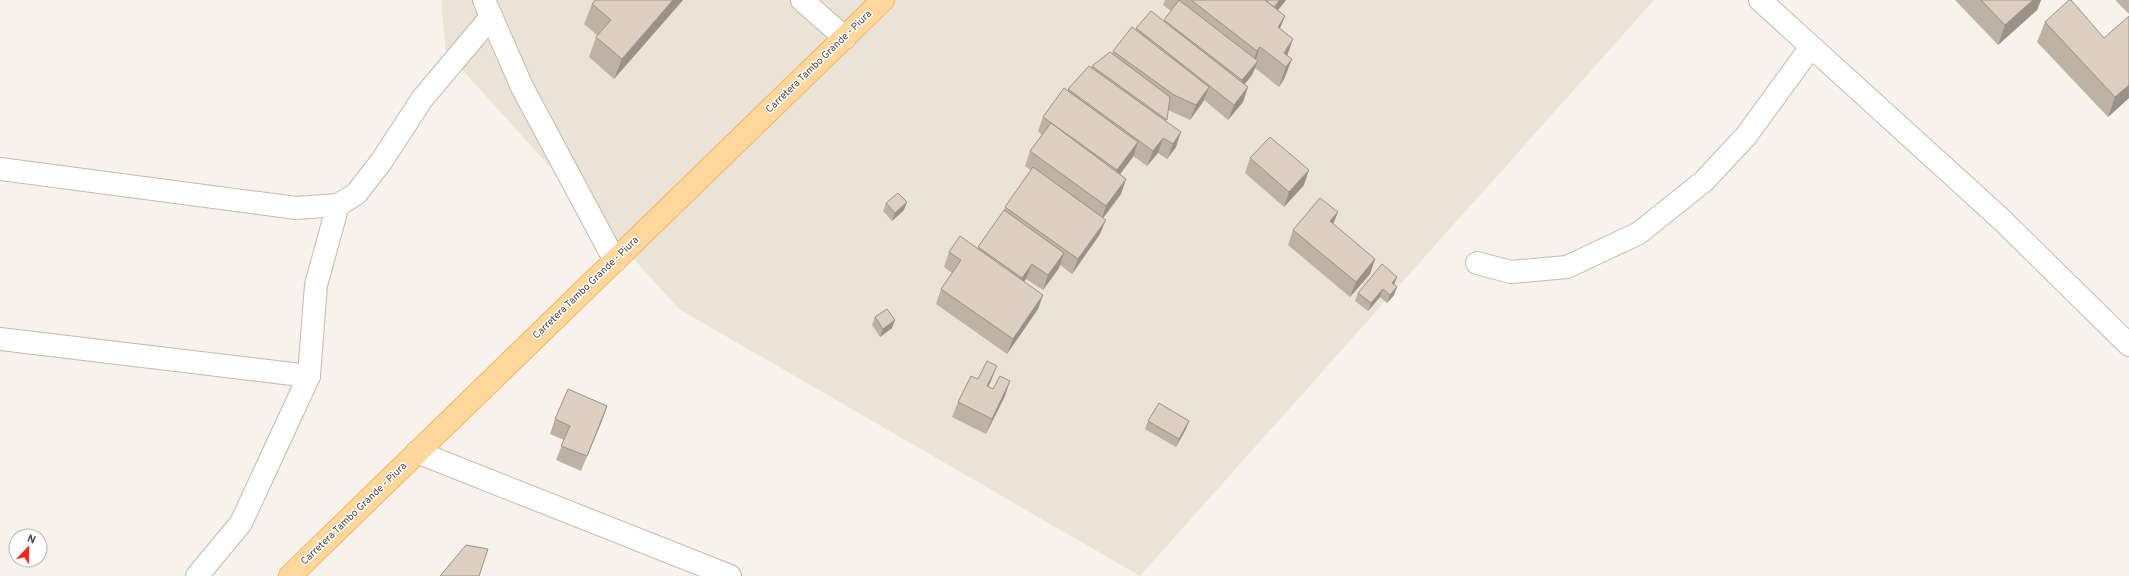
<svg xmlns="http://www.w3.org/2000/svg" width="2129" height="576" viewBox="0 0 2129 576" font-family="Overpass,sans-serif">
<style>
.residential{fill:#ece3d8}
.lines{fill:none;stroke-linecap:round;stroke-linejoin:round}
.minor-casing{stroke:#c4b9ac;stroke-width:24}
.major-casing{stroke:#f2b45e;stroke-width:24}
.minor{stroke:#fff;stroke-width:22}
.major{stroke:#ffd79c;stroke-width:22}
.wall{fill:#beb2a7}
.shaded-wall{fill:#9b9188}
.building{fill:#ddcfc2;stroke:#9b9188}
.labels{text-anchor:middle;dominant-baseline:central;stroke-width:3;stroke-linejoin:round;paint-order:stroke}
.street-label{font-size:10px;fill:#4d4237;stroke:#fff}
</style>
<rect width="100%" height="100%" fill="#f7f2eb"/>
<!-- residential -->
<path class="residential" d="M441 0H1654L1140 576 679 309 446 52Z"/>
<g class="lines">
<defs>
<g id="minor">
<path d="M484 0 522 87 615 261"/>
<path d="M802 0 845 38"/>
<path d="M1760 0 2001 219 2129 345"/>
<path d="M0 169 296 208 338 205 356 194 381 162 422 99 491 17"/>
<path d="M1477 263 1511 272 1567 267 1639 233 1704 181 1746 136 1811 47"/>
<path d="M0 339 309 376"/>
<path d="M417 452 730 576"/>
<path d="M197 576 241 523 309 376 316 285 338 205"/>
</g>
<path id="major" d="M290 576 883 0"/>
</defs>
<!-- minor casing -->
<use href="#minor" class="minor-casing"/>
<!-- major casing -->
<use href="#major" class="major-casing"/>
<!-- minor -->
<use href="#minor" class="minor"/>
<!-- major -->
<use href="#major" class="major"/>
</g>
<!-- wall -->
<g class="wall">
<path d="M595 0H683L614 79 589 57 596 37 597 35 584 24 592 4Z"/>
<path d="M1165 0H1286L1278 10 1280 29 1293 39 1287 56 1292 59 1284 79 1279 87 1255 68 1252 75 1245 84 1248 87 1243 102 1228 120 1204 100 1190 120 1168 110 1166 121 1176 147 1167 159 1158 153 1147 166 1133 156 1120 174 1126 179 1121 194 1103 218 1100 234 1072 274 1060 265 1059 268 1043 290 1026 279 1024 282 1043 295 1038 309 1007 354 936 304 941 289 952 273 944 267 949 252 977 249 1004 210 1005 207 1031 170 1025 166 1030 151 1042 135 1038 131 1043 117 1068 91V89L1091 68 1092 66 1112 54 1113 51 1136 30V28L1164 21 1171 11 1163 5Z"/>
<path d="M1955 0H2041L2037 10 1998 45Z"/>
<path d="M2116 0H2129V14L2116 1Z"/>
<path d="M2045 22 2104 38 2129 98 2108 117 2037 42Z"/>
<path d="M1250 158 1304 185 1284 207 1245 173Z"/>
<path d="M886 203 904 210 892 221 883 211Z"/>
<path d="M1338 212 1333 224 1375 259 1370 274 1350 297 1288 245 1293 230Z"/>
<path d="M1394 285 1397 287 1394 295 1387 303 1380 297 1368 311 1355 301 1358 293Z"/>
<path d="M875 317 892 328 880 337 872 325Z"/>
<path d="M978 379 991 381 988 387 1005 396 986 434 952 417 958 402Z"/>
<path d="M607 406 581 471 556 460 564 440 550 434 555 419Z"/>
<path d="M1148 421H1189L1186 429 1176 447 1145 429Z"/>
</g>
<!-- shaded-wall -->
<g class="shaded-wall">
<path d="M673 0H683L614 79 622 59Z"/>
<path d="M1280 0H1286L1267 24 1273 9Z"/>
<path d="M2033 0H2041L2037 10 1998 45 2005 25Z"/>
<path d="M1285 16 1277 36 1278 27Z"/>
<path d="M1293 39 1286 59 1284 53Z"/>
<path d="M1260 47 1254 65 1258 61 1252 75 1236 95 1242 80 1250 70 1257 51Z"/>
<path d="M1292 59 1284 79 1279 87 1286 67Z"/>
<path d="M2129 85V98L2108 117 2115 97Z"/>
<path d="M1209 87 1203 102 1190 120 1196 105Z"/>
<path d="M1248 87 1243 102 1228 120 1234 105Z"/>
<path d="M1181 132 1176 147 1167 159 1173 144Z"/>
<path d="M1163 138 1158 153 1147 166 1153 151Z"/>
<path d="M1138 142 1133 157 1112 185 1117 170Z"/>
<path d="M1309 170 1304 185 1284 207 1289 192Z"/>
<path d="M1126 179 1121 194 1101 221 1106 206Z"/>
<path d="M907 202 904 210 892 221 895 213Z"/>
<path d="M1338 212 1332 227 1330 221Z"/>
<path d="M1106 220 1100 234 1072 274 1078 259Z"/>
<path d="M1064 253 1059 268 1043 290 1048 275Z"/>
<path d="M1375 259 1370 274 1350 297 1356 282Z"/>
<path d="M1032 264 1026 279 1016 293 1022 278Z"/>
<path d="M1397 277 1394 285 1392 283Z"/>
<path d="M1397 287 1394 295 1387 303 1390 295Z"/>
<path d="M1383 289 1380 297 1368 311 1371 303Z"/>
<path d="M1043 295 1038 309 1007 354 1013 339Z"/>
<path d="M895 320 892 328 880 337 883 329Z"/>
<path d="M997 366 991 381 981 401 987 386Z"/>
<path d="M1010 381 1005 396 986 434 992 419Z"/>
<path d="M607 406 602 421 581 471Z"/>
<path d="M1189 421 1186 429 1176 447 1179 439Z"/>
</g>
<!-- building -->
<g class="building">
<path d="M595 0H673L622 59 596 37 611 20 592 4Z"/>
<path d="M1179 0 1258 61 1242 80 1164 20Z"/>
<path d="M1191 0H1265L1285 16 1278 27 1293 39 1284 53 1292 59 1286 67 1260 47 1257 51Z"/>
<path d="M1265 0H1280L1274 7Z"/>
<path d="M1981 0H2033L2005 25Z"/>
<path d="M2069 0H2071L2104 38 2129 16V85L2115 97 2045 22Z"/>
<path d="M1151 11 1248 87 1234 105 1136 28Z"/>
<path d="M1132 27 1209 87 1196 105 1174 95 1113 51Z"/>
<path d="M1110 52 1170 97 1167 120 1092 66Z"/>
<path d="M1089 66 1181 132 1173 144 1163 138 1153 151 1068 89Z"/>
<path d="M1064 88 1138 142 1117 170 1043 117Z"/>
<path d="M1051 123 1126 179 1106 206 1030 151Z"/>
<path d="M1270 137 1309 170 1289 192 1250 158Z"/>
<path d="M1033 167 1106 220 1078 259 1005 207Z"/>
<path d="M898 193 907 202 895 213 886 203Z"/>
<path d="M1320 198 1338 212 1330 221 1375 259 1356 282 1293 230Z"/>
<path d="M1004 210 1064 253 1048 275 1032 264 1022 278 978 247Z"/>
<path d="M960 236 1043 295 1013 339 941 289 961 260 949 252Z"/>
<path d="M1382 264 1397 277 1392 283 1397 287 1390 295 1383 289 1371 303 1358 293Z"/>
<path d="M887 309 895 320 883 329 875 317Z"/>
<path d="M987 361 997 366 987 386 993 389 1000 376 1010 381 992 419 958 402 971 376 978 379Z"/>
<path d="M568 389 607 406 587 456 561 446 570 426 555 419Z"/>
<path d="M1159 403 1189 421 1179 439 1148 421Z"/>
<path d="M466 545 488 549 479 576H440Z"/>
</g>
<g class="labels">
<!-- street labels -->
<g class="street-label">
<text transform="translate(819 62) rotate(-44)">Carretera Tambo Grande - Piura</text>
<text transform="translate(586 288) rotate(-44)">Carretera Tambo Grande - Piura</text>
<text transform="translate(354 514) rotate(-44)">Carretera Tambo Grande - Piura</text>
</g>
</g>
<!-- north arrow -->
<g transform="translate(28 548) rotate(22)"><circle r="19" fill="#ffffff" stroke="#b8b3af"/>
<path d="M0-3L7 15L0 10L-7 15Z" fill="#ff221a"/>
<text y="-6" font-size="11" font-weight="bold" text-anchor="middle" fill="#4d4237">N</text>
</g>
</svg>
